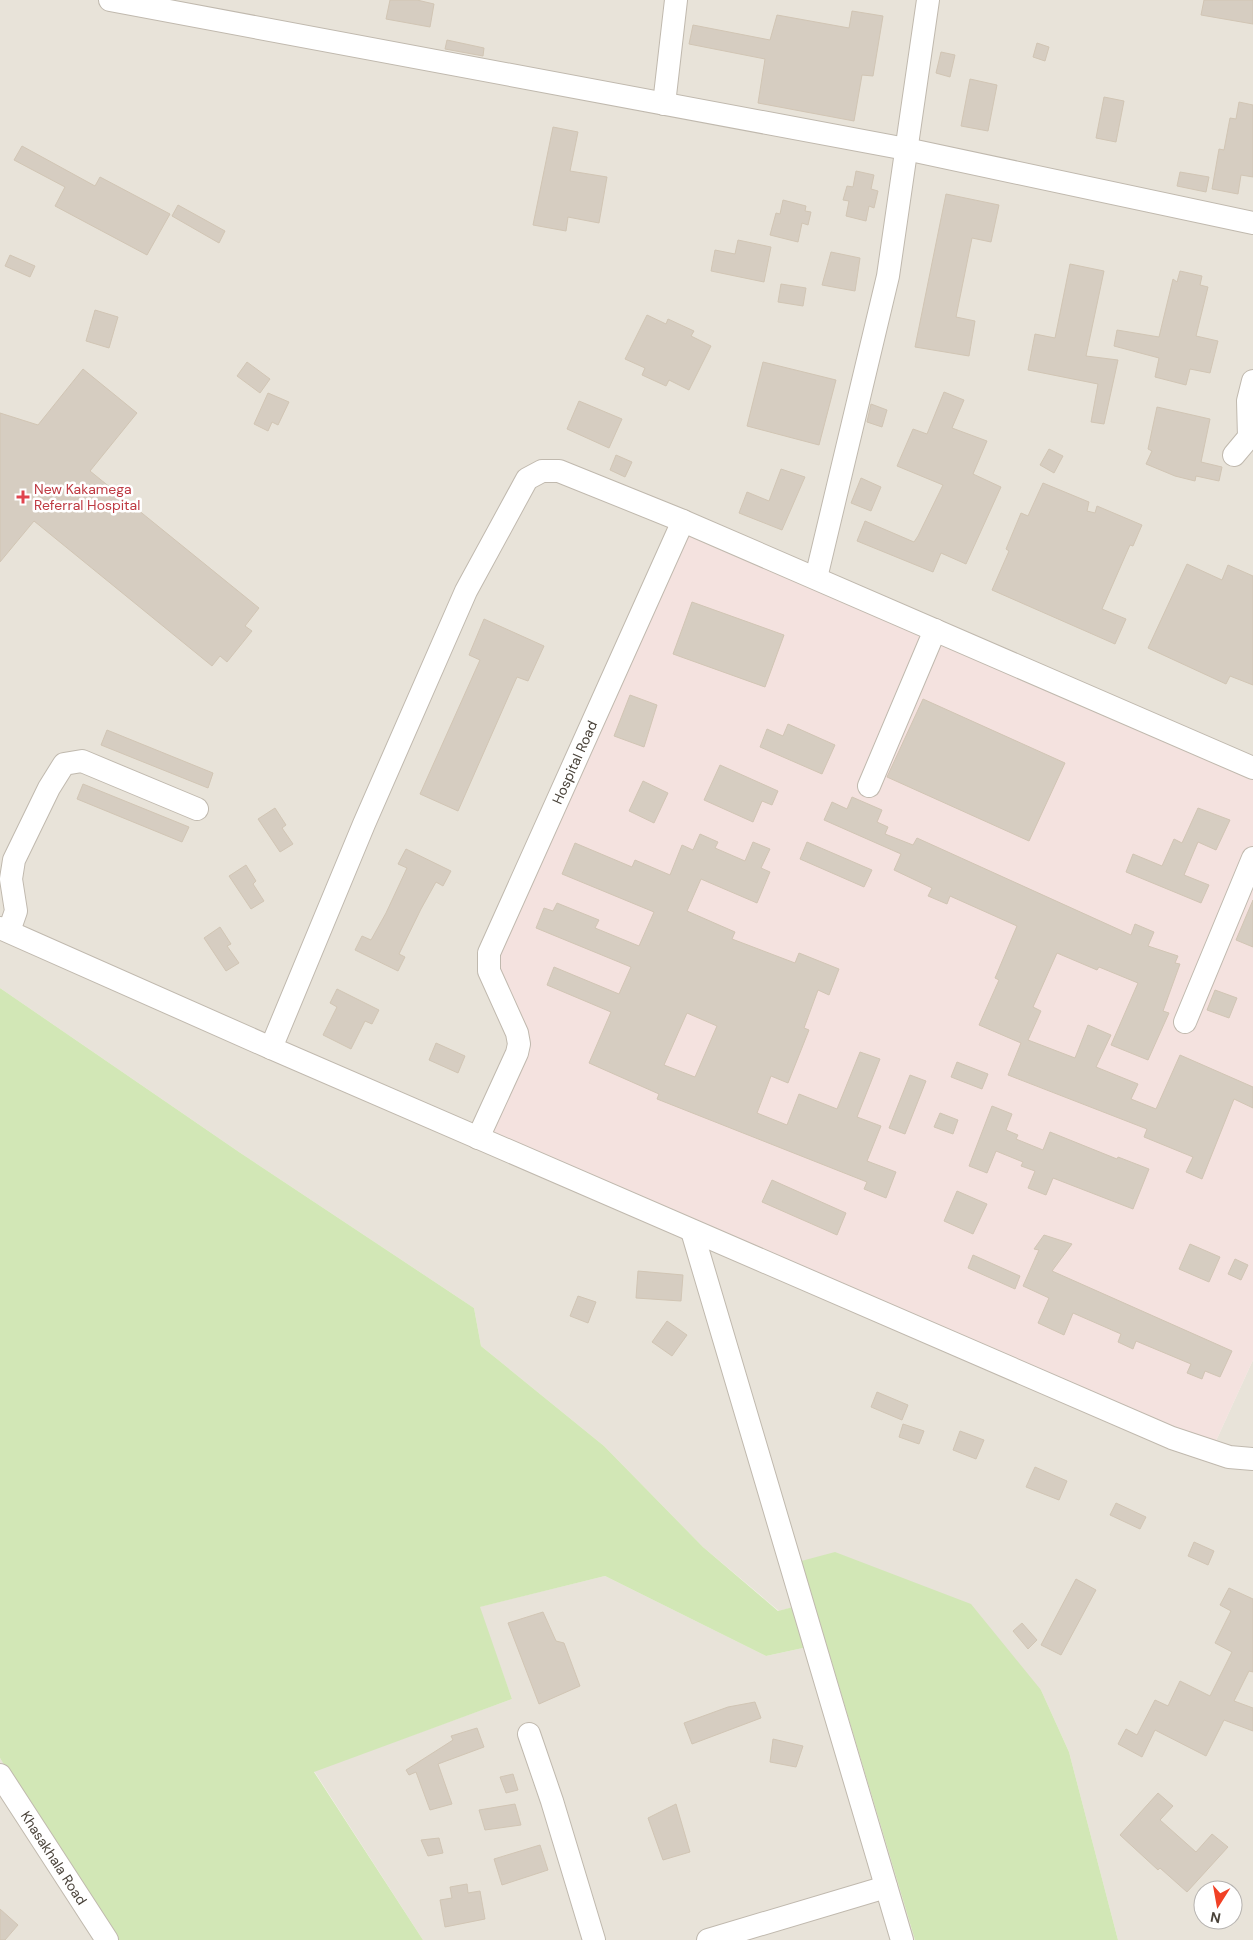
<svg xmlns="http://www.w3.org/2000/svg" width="1253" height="1940" viewBox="0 0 1253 1940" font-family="'DM Sans',sans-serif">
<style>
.residential{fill:#e8e3d9;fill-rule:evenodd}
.medical{fill:#f4e2df}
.green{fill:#d2e7b6}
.building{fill:#d6cdc1;stroke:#d1c5b4;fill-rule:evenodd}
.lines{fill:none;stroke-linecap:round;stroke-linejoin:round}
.minor-casing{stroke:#c0b9ae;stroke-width:24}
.minor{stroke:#fff;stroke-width:22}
.health-dot{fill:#e0444e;stroke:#fff;stroke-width:2}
.labels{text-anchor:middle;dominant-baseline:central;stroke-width:5;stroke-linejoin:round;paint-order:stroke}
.health-label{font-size:14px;fill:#be3a42;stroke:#fff;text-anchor:start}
.street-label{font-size:14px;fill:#494239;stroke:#fff}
</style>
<rect width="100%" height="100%" fill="#f5f2eb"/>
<!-- residential -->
<g class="residential">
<path d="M0 0H1253V771L1210 1454 1253 1360V1940H1118L1069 1752 1041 1690 804 1604 779 1611 703 1547 604 1446 481 1346 474 1308 239 1152 0 988ZM1203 1890H1233V1920H1203Z"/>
<path d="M605 1576 766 1656 826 1643 915 1940H423L314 1771 512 1699 479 1607Z"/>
<path d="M0 1758 2 1761 110 1940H0Z"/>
</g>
<!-- medical -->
<path class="medical" d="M683 523 1253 771V1360L1210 1454 480 1138 518 1054 490 970Z"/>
<!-- green -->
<path class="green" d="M0 988 239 1152 474 1308 481 1346 604 1446 703 1547 778 1611 804 1604 790 1564 835 1552 971 1604 1041 1690 1069 1752 1118 1940H915L826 1643 766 1656 605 1576 480 1607 512 1699 314 1772 423 1940H110L0 1758Z"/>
<!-- building -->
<g class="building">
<path d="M390 0H417L434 4 430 27 386 19Z"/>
<path d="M1204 0H1253V24L1201 15Z"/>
<path d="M852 11 883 16 873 76 862 75 854 121 758 103 765 59 689 44 693 25 770 40 777 15 849 28Z"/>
<path d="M447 40 484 48 483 56 445 49Z"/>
<path d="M1037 43 1049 47 1045 61 1033 57Z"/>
<path d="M941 52 955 55 950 77 936 73Z"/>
<path d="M970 79 997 85 988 131 961 126Z"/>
<path d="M1104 97 1124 101 1116 142 1096 138Z"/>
<path d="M1239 102 1253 105V177L1241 175 1238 194 1212 189 1219 149 1224 150 1230 118 1236 119Z"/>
<path d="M553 127 578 132 570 171 607 177 599 223 568 217 566 231 533 225Z"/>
<path d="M22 146 95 186 100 177 170 214 147 255 55 206 65 187 14 160Z"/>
<path d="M856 171 874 175 871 189 878 191 874 208 869 206 866 221 846 216 849 201 843 200 847 186 853 187Z"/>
<path d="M1180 172 1209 177 1206 192 1177 186Z"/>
<path d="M946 194 999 205 991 242 972 238 956 317 975 321 969 356 915 347Z"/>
<path d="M783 200 806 206 805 211 811 212 808 225 802 223 798 242 770 235 776 213 780 214Z"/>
<path d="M178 205 225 231 219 243 172 216Z"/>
<path d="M738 240 771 247 764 282 711 271 715 250 735 254Z"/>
<path d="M831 252 860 258 855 291 822 285Z"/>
<path d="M10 255 35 266 30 277 5 266Z"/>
<path d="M1070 264 1104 271 1086 356 1118 360 1104 424 1091 422 1098 384 1028 370 1035 334 1055 338Z"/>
<path d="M1180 271 1202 276 1200 285 1208 287 1196 336 1218 341 1210 373 1190 369 1186 385 1155 377 1159 358 1114 346 1117 330 1159 337 1173 279 1177 282Z"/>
<path d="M781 284 806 288 803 306 778 302Z"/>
<path d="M95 310 118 317 109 348 86 341Z"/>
<path d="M647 315 666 324 668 319 694 331 691 336 711 346 689 390 669 380 666 386 642 375 645 368 625 359Z"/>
<path d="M247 362 270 379 260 393 237 376Z"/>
<path d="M763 362 836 380 819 445 747 426Z"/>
<path d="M83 369 137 413 90 471 259 608 245 626 252 631 227 662 220 656 212 666 34 521 0 562V413L38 425Z"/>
<path d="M944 392 964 400 952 428 987 441 973 474 1001 487 966 564 941 553 933 572 857 541 865 521 914 542 918 536 943 485 897 466 913 429 927 434Z"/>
<path d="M268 393 289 402 278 425 272 422 268 431 254 424Z"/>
<path d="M579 401 622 419 609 448 567 429Z"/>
<path d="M871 404 887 410 882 427 867 422Z"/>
<path d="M1157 407 1210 419 1201 462 1222 467 1219 481 1196 476 1195 481 1175 476 1146 464 1152 451 1148 449Z"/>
<path d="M1049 449 1063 456 1054 473 1040 465Z"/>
<path d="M616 455 632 462 625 477 610 470Z"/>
<path d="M781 469 805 477 782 530 739 513 747 492 769 501Z"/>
<path d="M861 478 881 487 871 511 851 503Z"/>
<path d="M1043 483 1089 502 1087 511 1095 513 1097 506 1142 525 1133 546 1130 545 1102 609 1126 619 1115 644 992 590 1009 551 1006 549 1021 513 1028 516Z"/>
<path d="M1187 564 1222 580 1228 565 1253 576V685L1230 676 1226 684 1148 648Z"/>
<path d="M692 602 784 635 765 687 673 654Z"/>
<path d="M484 619 544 646 528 681 517 677 458 811 420 794 480 660 469 655Z"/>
<path d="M630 695 657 705 644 747 614 736Z"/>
<path d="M923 699 1065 763 1029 841 887 777Z"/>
<path d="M788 724 835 745 822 774 760 747 767 729 783 736Z"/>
<path d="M107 730 213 773 208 788 101 745Z"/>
<path d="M720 765 778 791 772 805 762 801 753 822 704 800Z"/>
<path d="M643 781 668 793 654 823 629 811Z"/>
<path d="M83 784 189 827 182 842 77 799Z"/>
<path d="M852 797 882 810 877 822 888 827 885 834 913 845 917 838 1131 935 1135 924 1154 932 1148 946 1178 956 1175 963 1180 964 1163 1011 1169 1013 1148 1060 1111 1045 1138 983 1099 967 1097 970 1057 953 1033 1007 1041 1011 1028 1040 1075 1058 1088 1025 1111 1035 1096 1067 1138 1084 1131 1099 1156 1109 1180 1055 1253 1087V1108L1234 1099 1202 1179 1186 1172 1193 1157 1144 1137 1147 1129 1008 1075 1021 1043 979 1025 999 980 995 978 1017 926 950 896 947 904 928 896 932 888 894 870 901 854 824 820 832 802 847 809Z"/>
<path d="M275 808 286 825 282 828 293 844 280 852 258 819Z"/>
<path d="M1198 808 1230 820 1216 850 1198 842 1184 875 1209 885 1201 903 1126 872 1133 854 1162 866 1174 839 1182 843Z"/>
<path d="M700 834 718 842 715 848 745 861 753 842 770 849 761 868 770 872 757 903 701 879 687 911 735 932 732 939 795 963 799 953 839 969 829 995 818 990 804 1028 809 1030 788 1083 771 1076 757 1113 787 1125 799 1094 837 1109 860 1052 880 1059 857 1117 881 1126 867 1161 896 1172 886 1198 864 1189 867 1182 657 1099 659 1094 589 1063 611 1012 547 985 554 967 619 994 631 967 536 928 544 908 553 911 557 903 599 920 595 928 639 946 654 912 562 874 575 843 632 867 635 860 670 875 682 845 693 850ZM687 1013 717 1026 695 1077 664 1065Z"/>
<path d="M807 842 872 870 864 887 800 859Z"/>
<path d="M406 849 451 871 443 886 436 882 421 909 399 954 405 957 398 971 355 950 362 936 371 940 386 913 407 868 398 864Z"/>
<path d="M246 865 256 881 253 884 264 901 251 909 229 876Z"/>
<path d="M1253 900V947L1236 940Z"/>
<path d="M220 927 231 944 227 946 239 963 226 971 204 938Z"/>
<path d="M337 989 379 1010 372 1024 365 1021 351 1049 323 1035 337 1007 330 1003Z"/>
<path d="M1215 990 1237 998 1229 1018 1207 1010Z"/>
<path d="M436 1043 465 1056 458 1073 429 1060Z"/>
<path d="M957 1062 988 1074 982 1089 951 1077Z"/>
<path d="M910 1075 926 1081 905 1134 889 1128Z"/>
<path d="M992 1106 1012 1114 1006 1130 1018 1135 1016 1139 1043 1150 1050 1132 1117 1159 1118 1157 1149 1169 1133 1209 1053 1178 1046 1195 1028 1188 1035 1171 1021 1166 1023 1162 996 1151 987 1173 969 1166Z"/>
<path d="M940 1113 958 1120 953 1134 934 1127Z"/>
<path d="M772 1180 846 1213 837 1235 762 1202Z"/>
<path d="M957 1191 987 1204 973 1234 944 1221Z"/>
<path d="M1044 1235 1072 1244 1052 1271 1232 1351 1220 1377 1205 1371 1202 1379 1187 1373 1191 1364 1136 1341 1133 1349 1118 1342 1121 1334 1073 1313 1064 1335 1038 1323 1049 1298 1023 1286 1039 1250 1034 1249Z"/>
<path d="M1190 1244 1220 1257 1209 1282 1179 1269Z"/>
<path d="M973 1255 1020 1276 1015 1289 968 1268Z"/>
<path d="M1235 1259 1248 1265 1241 1280 1228 1274Z"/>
<path d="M638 1271 683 1275 681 1301 636 1298Z"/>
<path d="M578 1296 596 1302 588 1323 570 1316Z"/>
<path d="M667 1321 687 1335 672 1356 652 1342Z"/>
<path d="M877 1392 908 1405 902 1420 871 1407Z"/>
<path d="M903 1424 924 1431 919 1444 899 1437Z"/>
<path d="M960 1431 984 1440 976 1459 953 1450Z"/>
<path d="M1035 1467 1067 1481 1059 1500 1026 1487Z"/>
<path d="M1116 1503 1146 1517 1140 1529 1110 1515Z"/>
<path d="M1194 1542 1214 1551 1208 1565 1188 1556Z"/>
<path d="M1076 1579 1096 1590 1061 1655 1041 1645Z"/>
<path d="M1229 1588 1253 1599V1672L1249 1671 1234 1701 1253 1708V1731L1224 1720 1206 1756 1155 1730 1142 1757 1118 1744 1126 1729 1137 1735 1155 1700 1168 1706 1180 1681 1210 1696 1232 1652 1215 1643 1231 1611 1220 1605Z"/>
<path d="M543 1612 556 1641 564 1643 580 1686 539 1704 508 1623Z"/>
<path d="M1022 1623 1037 1640 1028 1649 1013 1631Z"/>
<path d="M755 1702 761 1718 692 1744 684 1723 728 1707Z"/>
<path d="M477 1728 484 1747 438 1764 452 1804 430 1810 416 1772 409 1775 406 1770 453 1740 451 1736Z"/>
<path d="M773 1739 803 1746 796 1767 770 1762Z"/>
<path d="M513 1774 518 1790 506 1793 500 1777Z"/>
<path d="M1158 1793 1173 1806 1160 1820 1196 1852 1212 1834 1228 1847 1187 1892 1160 1868 1158 1870 1120 1835Z"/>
<path d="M515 1804 521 1825 485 1830 479 1810Z"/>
<path d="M676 1804 690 1852 663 1860 648 1818Z"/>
<path d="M439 1838 443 1853 428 1856 421 1840Z"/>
<path d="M540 1845 548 1870 502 1885 494 1859Z"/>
<path d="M467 1884 468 1893 480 1891 485 1919 445 1927 440 1900 452 1898 450 1887Z"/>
<path d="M0 1909 18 1925 5 1940H0Z"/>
</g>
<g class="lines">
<defs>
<g id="minor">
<path d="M110 0 906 149 1253 223"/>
<path d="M664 104 676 0"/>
<path d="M1234 455 1249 437 1248 401 1253 381"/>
<path d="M816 578 888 276 928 0"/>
<path d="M869 786 935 630"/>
<path d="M0 928 271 1048 1172 1438 1229 1457 1253 1459"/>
<path d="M9 931 16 911 11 879 14 860 49 788 64 764 82 761 197 809"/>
<path d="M1185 1022 1253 858"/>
<path d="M271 1048 364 824 466 591 527 479 542 471H559L683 521"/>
<path id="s1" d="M478 1138 517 1053 519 1044 517 1033 489 971V953L683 521 1253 768"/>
<path d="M692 1231 902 1940"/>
<path d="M529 1734 552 1801 594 1940"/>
<path id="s2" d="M0 1775 107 1940"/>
<path d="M708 1940 886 1887"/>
</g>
</defs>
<!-- minor casing -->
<use href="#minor" class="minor-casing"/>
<!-- minor -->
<use href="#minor" class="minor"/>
</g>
<!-- markers -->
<path class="health-dot" d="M20.5 489.5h5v5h5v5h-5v5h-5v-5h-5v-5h5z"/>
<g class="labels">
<!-- health labels -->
<g class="health-label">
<text x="34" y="489">New Kakamega<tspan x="34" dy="16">Referral Hospital</tspan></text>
</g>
<!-- street labels -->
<g class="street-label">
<text stroke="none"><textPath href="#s1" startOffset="409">Hospital Road</textPath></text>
<text stroke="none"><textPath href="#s2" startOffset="99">Khasakhala Road</textPath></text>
</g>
</g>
<!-- north arrow -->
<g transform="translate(1218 1905) rotate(191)"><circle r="24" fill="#ffffff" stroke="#b6b3b0"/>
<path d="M0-4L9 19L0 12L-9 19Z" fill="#f14126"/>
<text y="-8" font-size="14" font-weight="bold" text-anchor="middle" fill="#494239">N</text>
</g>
</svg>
